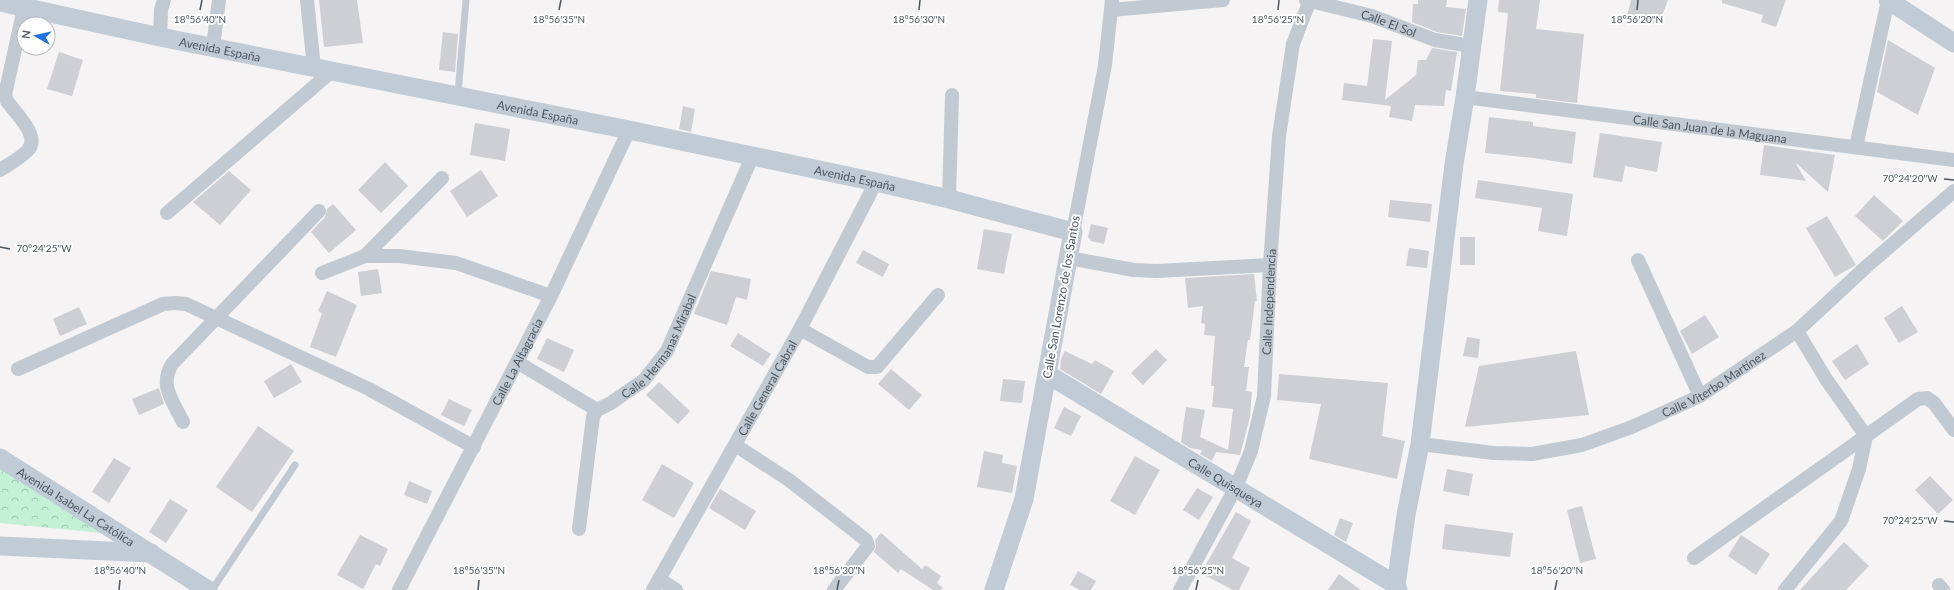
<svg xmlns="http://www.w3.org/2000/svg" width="1954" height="590" viewBox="0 0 1954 590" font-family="Lato,sans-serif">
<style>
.park{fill:url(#park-crowns)}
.building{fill:#cdcfd5}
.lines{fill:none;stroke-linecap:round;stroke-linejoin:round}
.lane{stroke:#c1cad2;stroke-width:7}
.street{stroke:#c1cad2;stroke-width:14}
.secondary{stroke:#c1cbd6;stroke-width:19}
.ticks{fill:none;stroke:#4a5661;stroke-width:1.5}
.labels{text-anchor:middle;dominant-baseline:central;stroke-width:4;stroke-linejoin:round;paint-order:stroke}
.street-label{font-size:12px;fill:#4a5661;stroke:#fff}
.ticks-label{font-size:10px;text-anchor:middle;fill:#4a5661;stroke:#fff;stroke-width:4;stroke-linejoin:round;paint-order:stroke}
</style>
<defs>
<pattern id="park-crowns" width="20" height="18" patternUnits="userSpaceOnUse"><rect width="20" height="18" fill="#c3f1d5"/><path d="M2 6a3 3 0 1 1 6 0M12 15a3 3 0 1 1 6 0" fill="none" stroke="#a0c6b0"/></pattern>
</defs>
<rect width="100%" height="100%" fill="#f5f3f3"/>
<!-- park -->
<path class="park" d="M0 468 102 533 0 523Z"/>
<!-- building -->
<g class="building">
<path d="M319 0H357L363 43 324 47Z"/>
<path d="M1418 0H1447L1446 7 1466 9 1462 36 1437 32 1412 22 1413 4H1418Z"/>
<path d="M1499 0H1540L1536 29 1584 34 1577 103 1536 98V94L1500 91 1508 13 1498 12Z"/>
<path d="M1631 0H1668L1659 24 1626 20Z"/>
<path d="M1722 0H1786L1776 27 1761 22 1763 15 1722 3Z"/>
<path d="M443 32 458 34 455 72 439 70Z"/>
<path d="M1373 39 1392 41 1385 100 1416 75 1418 60H1426L1432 48 1457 52 1451 91 1446 90 1444 106 1415 105 1412 121 1389 117 1391 106 1342 100 1344 83 1367 86Z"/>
<path d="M1888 40 1935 68 1918 115 1877 92Z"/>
<path d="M59 52 83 60 72 96 47 89Z"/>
<path d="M683 106 695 109 691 132 679 129Z"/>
<path d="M1489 117 1533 122V126L1576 132 1572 164 1534 158 1485 153Z"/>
<path d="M475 123 510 129 505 161 470 155Z"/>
<path d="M1600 133 1662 142 1657 172 1625 166 1622 182 1593 177Z"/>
<path d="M1764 145 1835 155 1828 192 1795 162 1806 181 1760 175Z"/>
<path d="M385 162 408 186 381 213 358 190Z"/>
<path d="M481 170 498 196 467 217 450 191Z"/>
<path d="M229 171 251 190 220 225 193 202Z"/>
<path d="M1478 180 1573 194 1567 236 1538 231 1542 208 1475 198Z"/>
<path d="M1874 195 1903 221 1883 241 1855 216Z"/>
<path d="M1390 200 1432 204 1430 222 1388 217Z"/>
<path d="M333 204 356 230 329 253 311 232 325 217 327 209Z"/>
<path d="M1827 216 1856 265 1835 277 1806 228Z"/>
<path d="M1091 224 1108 228 1104 244 1091 241 1088 237Z"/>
<path d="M984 229 1012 234 1004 274 977 269Z"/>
<rect x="1460" y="237" width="15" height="28"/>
<path d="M1409 248 1429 251 1427 268 1406 266Z"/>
<path d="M863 250 889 264 883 277 856 263Z"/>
<path d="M378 269 382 293 361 296 358 272Z"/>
<path d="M711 271 751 279 747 300 736 297 727 325 694 314Z"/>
<path d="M1254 274 1257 301H1255L1250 340H1248L1244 367H1249L1246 391 1252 392 1250 417 1240 455 1216 452 1212 461 1200 454 1202 450 1190 448 1181 442 1186 407 1205 410 1200 437 1228 450 1233 409 1212 407 1214 386H1211L1215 336 1204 335 1205 324 1201 323 1203 306 1188 308 1185 278Z"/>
<path d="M327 291 357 305 336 357 310 347 322 313 318 311Z"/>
<path d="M1902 306 1918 332 1899 343 1884 318Z"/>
<path d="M79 307 87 324 60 336 53 319Z"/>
<path d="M1705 315 1719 337 1692 354 1680 331Z"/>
<path d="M738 333 771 354 763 366 730 346Z"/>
<path d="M1467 337 1480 339 1478 358 1463 356Z"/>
<path d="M547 338 574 350 564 372 537 359Z"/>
<path d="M1857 344 1869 364 1845 380 1832 361Z"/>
<path d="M1156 349 1167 360 1143 385 1131 373Z"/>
<path d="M1065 351 1092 364 1095 360 1114 371 1101 394 1060 369 1061 359Z"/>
<path d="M1576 351 1589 415 1465 427 1479 366Z"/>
<path d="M291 364 302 382 274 398 264 381Z"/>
<path d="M891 369 922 395 909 410 878 384Z"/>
<path d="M1279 374 1388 383 1382 436 1405 441 1397 479 1309 459 1321 404 1277 400Z"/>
<path d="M1003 379 1025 381 1022 403 1000 401Z"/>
<path d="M659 382 690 411 678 424 646 395Z"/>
<path d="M159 388 164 404 139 415 132 399Z"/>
<path d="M449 399 472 410 464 426 441 415Z"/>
<path d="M1064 407 1081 416 1071 436 1054 428Z"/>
<path d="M258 426 294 451 252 512 216 487Z"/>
<path d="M984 451 1003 455 1002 463 1017 466 1012 493 977 487Z"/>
<path d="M1135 456 1160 470 1135 515 1110 501Z"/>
<path d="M114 458 131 468 109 503 92 492Z"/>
<path d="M662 464 694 483 674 518 642 500Z"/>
<path d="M1447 469 1473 474 1469 496 1443 491Z"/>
<path d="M1930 476 1953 500 1938 514 1915 490Z"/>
<path d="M409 481 432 491 427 504 404 495Z"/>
<path d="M1197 488 1213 497 1199 520 1183 510Z"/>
<path d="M720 489 756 511 745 530 709 508Z"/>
<path d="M170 499 188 510 166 543 149 532Z"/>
<path d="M1582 506 1596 559 1580 563 1567 510Z"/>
<path d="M1236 512 1251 521 1232 558 1250 568 1239 590H1233L1201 573Z"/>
<path d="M1340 518 1353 523 1346 542 1334 535Z"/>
<path d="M1445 524 1513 533 1510 557 1442 549Z"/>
<path d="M881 533 922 569 925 565 941 576 937 583 943 588 941 590H933L901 569 898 573 874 552 876 547 875 540Z"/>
<path d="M360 535 388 549 380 566 376 564 363 589 337 575Z"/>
<path d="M1741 535 1770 554 1756 575 1728 556Z"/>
<path d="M1844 542 1869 566 1846 590H1800Z"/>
<path d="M1078 571 1096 581 1091 590H1080L1070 585Z"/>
<path d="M1339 574 1361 590H1328Z"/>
</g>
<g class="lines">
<!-- lane -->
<g class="lane">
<path d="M458 94 466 0"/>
<path d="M212 590 295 465"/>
</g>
<!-- street -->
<g class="street">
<path d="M307 0 314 68"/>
<path id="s1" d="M1306 0 1372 16 1435 40 1471 46"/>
<path d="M1111 10 1223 0"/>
<path d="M160 37 161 10 164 0"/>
<path d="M213 47 219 0"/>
<path id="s2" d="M1465 97 1954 160"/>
<path d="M1856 147 1888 0"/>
<path d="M0 170C9 164 21 158 28 150 41 136 15 113 7 101L5 95 24 8"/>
<path d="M949 199 952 95"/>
<path d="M167 213 331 72"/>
<path d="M1073 232 1105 65 1112 0"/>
<path d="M365 256 442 178"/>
<path d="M1069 258 1134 270 1157 271 1270 265"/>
<path d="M1638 260 1700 396"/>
<path d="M322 273 365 256H399L456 263 551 296"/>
<path d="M800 329 868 367H877L938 295"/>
<path d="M517 362 597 410"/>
<path d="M18 369 163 304 175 303 186 304 369 389 474 447"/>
<path d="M183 422C173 401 159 386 172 364L319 211"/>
<path id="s3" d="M1420 444 1494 453 1532 454 1582 445 1632 427 1700 396 1797 331 1867 266 1954 191"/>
<path d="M735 445 789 480 866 540 868 546 834 590"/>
<path id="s4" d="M579 529 593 417 597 410 611 403 644 380 667 351 752 157"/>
<path d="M1694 558 1918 399 1927 398 1934 403 1954 430"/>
<path d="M659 579 676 590"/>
<path d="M1939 585 1943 590"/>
<path id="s5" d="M399 590 551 296 629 130"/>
<path id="s6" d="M653 590 800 329 876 182"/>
<path id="s7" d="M1180 590 1236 487 1251 451 1264 396 1270 265 1279 136 1293 44 1310 0"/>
<path d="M1785 590 1841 521 1859 469 1866 436 1826 379 1797 331"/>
</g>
<!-- secondary -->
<g class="secondary">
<path d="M1888 0 1954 43"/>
<path id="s8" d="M0 2 160 37 629 130 876 182 949 199 1073 232 1024 499 994 590"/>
<path id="s9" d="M1047 374 1396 585"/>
<path id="s10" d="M0 458 208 590"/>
<path d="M0 546 151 553"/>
<path d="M1398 590 1396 585 1406 515 1420 444 1454 164 1465 97 1478 0"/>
</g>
</g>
<!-- ticks -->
<path class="ticks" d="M200 10 202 0M559 10 561 0M919 10 920 0M1278 10 1279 0M1637 10 1638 0M1944 179 1954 180M0 247 10 249M1944 521 1954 522M119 590 120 580M478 590 479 580M837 590 839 580M1196 590 1198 580M1555 590 1557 580"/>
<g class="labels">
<!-- street labels -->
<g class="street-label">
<text stroke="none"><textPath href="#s1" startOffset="86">Calle El Sol</textPath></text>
<text stroke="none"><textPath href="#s8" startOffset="225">Avenida España</textPath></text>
<text stroke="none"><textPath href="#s8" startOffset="549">Avenida España</textPath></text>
<text stroke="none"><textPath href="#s2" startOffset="247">Calle San Juan de la Maguana</textPath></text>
<text stroke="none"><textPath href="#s8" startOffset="873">Avenida España</textPath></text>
<text transform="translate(1061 297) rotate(-80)">Calle San Lorenzo de los Santos</text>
<text stroke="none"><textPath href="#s7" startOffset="307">Calle Independencia</textPath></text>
<text stroke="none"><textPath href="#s4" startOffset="213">Calle Hermanas Mirabal</textPath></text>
<text stroke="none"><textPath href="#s5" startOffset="257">Calle La Altagracia</textPath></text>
<text stroke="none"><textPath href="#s3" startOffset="309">Calle Viterbo Martínez</textPath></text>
<text stroke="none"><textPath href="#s6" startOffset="232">Calle General Cabral</textPath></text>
<text stroke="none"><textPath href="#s9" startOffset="209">Calle Quisqueya</textPath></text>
<text stroke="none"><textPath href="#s10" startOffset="90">Avenida Isabel La Católica</textPath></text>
</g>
</g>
<g class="ticks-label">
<text x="200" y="23">18°56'40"N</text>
<text x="559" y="23">18°56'35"N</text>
<text x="919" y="23">18°56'30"N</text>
<text x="1278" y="23">18°56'25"N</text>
<text x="1637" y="23">18°56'20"N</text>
<text x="1910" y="182">70°24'20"W</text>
<text x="44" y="252">70°24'25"W</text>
<text x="1910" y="524">70°24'25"W</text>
<text x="120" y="574">18°56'40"N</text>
<text x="479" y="574">18°56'35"N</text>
<text x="839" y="574">18°56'30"N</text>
<text x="1198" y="574">18°56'25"N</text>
<text x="1557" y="574">18°56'20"N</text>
</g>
<!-- north arrow -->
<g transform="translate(36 36) rotate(278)"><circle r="19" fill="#ffffff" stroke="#b7bbc0"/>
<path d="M0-3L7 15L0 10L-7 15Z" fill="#1a73e8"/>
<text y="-6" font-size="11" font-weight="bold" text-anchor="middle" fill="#4a5661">N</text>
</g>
</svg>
